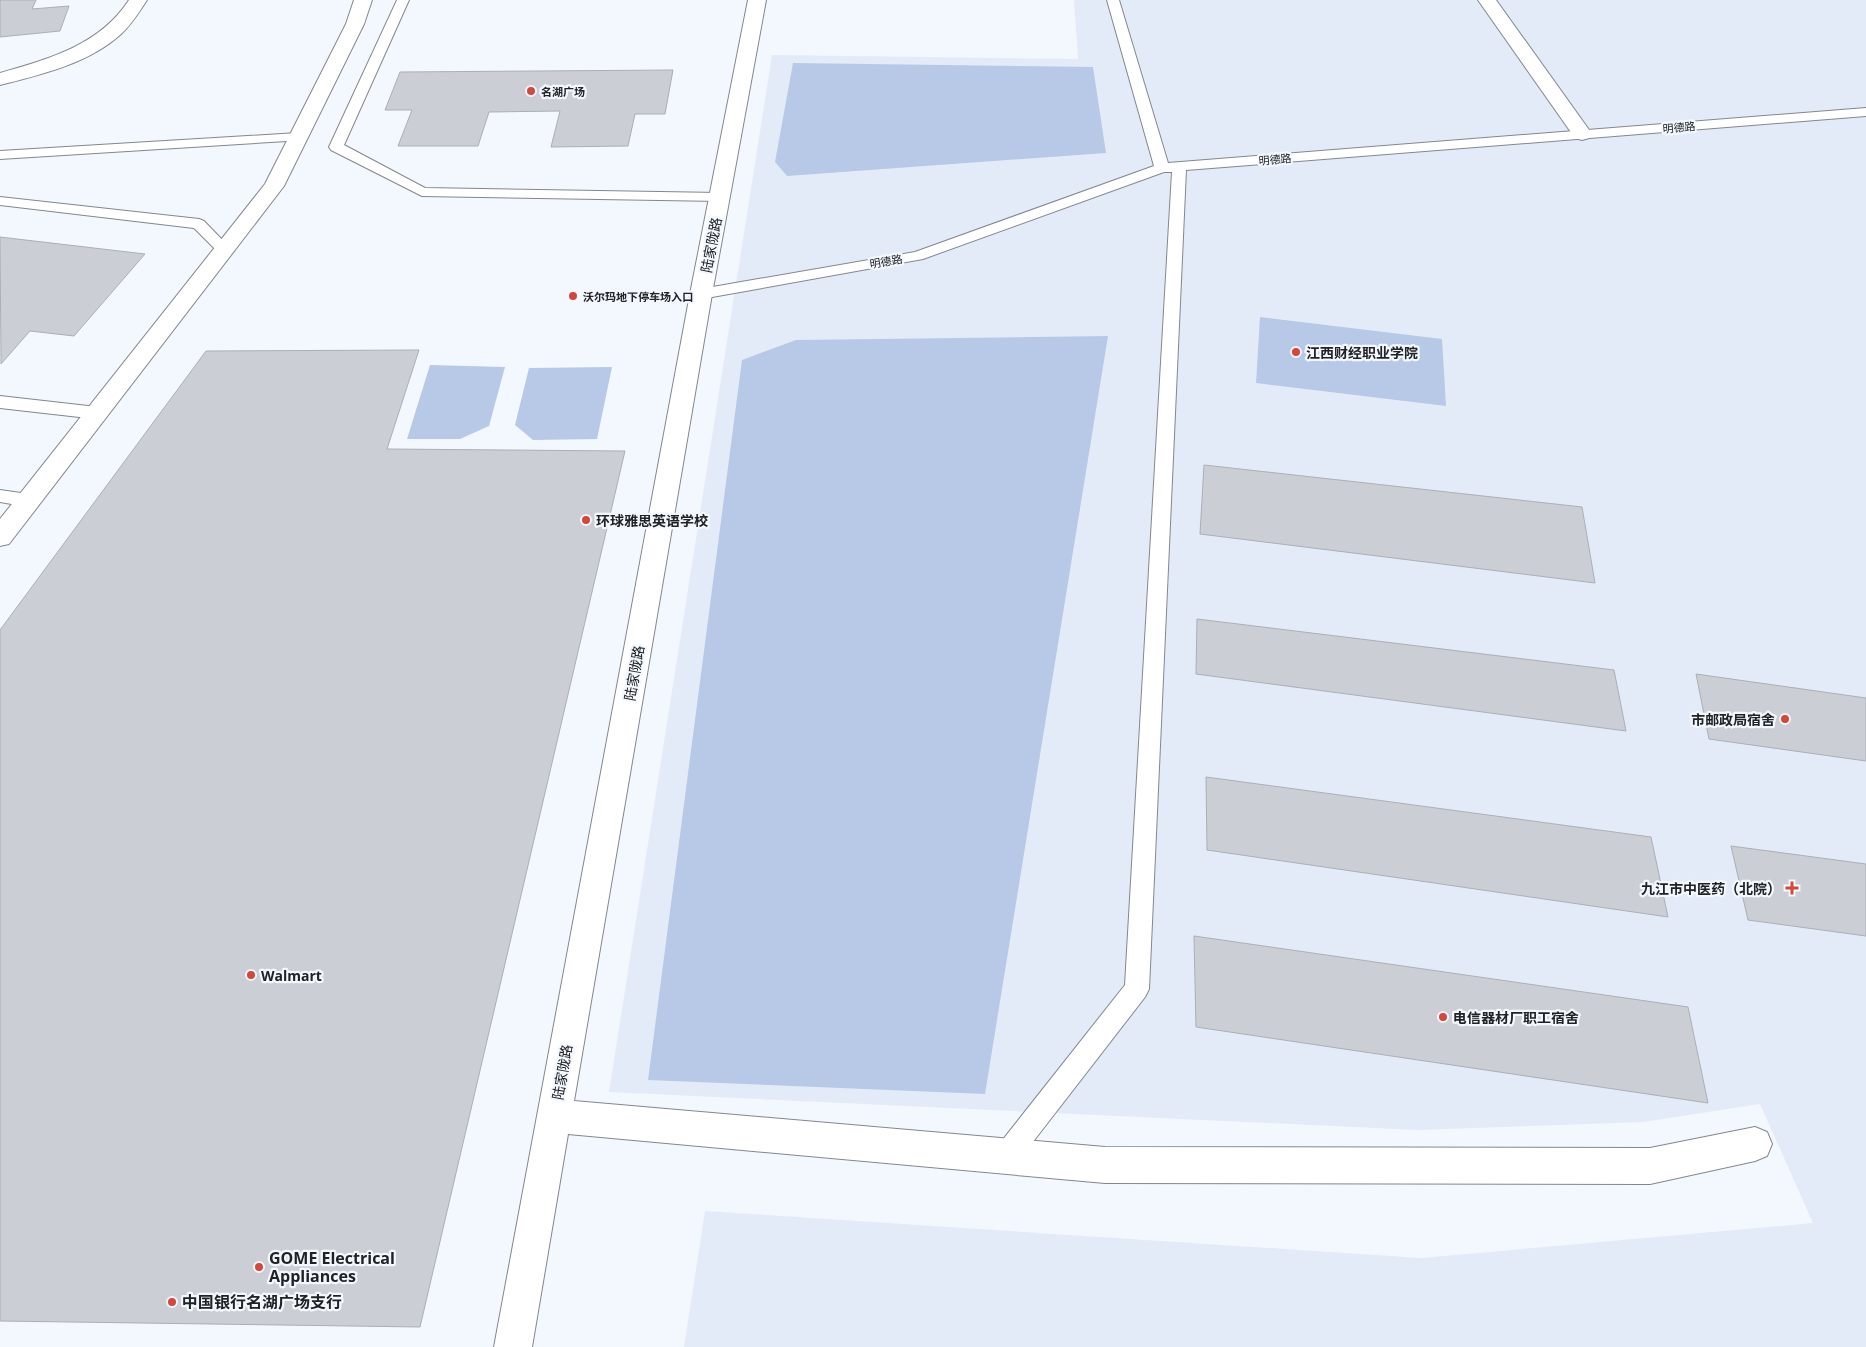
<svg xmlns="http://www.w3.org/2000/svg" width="1866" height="1347" viewBox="0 0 1866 1347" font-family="'Open Sans','Noto Sans SC',sans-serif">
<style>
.built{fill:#e3ebf9}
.green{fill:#b7c9e6}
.building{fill:#cbcfd5;stroke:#abafb5}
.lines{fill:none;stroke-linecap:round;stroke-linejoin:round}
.service-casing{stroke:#83878d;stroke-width:2}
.minor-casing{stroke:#83878d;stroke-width:2}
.service{fill:#fff;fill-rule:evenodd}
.minor{fill:#fff;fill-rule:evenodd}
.poi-dot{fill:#d54739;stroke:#f3f7fe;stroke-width:2}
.labels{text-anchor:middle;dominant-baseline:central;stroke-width:4.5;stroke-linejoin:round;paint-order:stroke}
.far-poi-label{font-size:11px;font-weight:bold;fill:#202224;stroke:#f3f7fe;text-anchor:start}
.far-street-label{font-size:11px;fill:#202224;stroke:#f3f7fe}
.street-label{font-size:14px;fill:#202224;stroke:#f3f7fe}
.poi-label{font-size:14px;font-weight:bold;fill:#202224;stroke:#f3f7fe;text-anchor:start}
.near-poi-label{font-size:16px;font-weight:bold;fill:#202224;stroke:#f3f7fe;text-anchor:start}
</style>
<rect width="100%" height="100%" fill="#f3f7fe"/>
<!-- built -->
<path class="built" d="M1074 0H1866V1347H684L705 1211 1421 1258 1813 1223 1760 1104 1643 1122 1417 1130 609 1092 772 55 1078 59Z"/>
<!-- green -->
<g class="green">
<path d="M793 63 1093 67 1106 153 787 176 775 162Z"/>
<path d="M1260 317 1442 339 1446 406 1256 383Z"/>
<path d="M1108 336 985 1094 648 1080 742 360 796 340Z"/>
<path d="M430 365 505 367 489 426 460 439H407Z"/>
<path d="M612 367 597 439 533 440 515 425 529 368Z"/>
</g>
<!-- building -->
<g class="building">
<path d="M0 0H36L32 9 69 6 60 31 0 37Z"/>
<path d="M673 70 665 114H635L628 146 551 147 560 111 489 112 478 146H398L412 110H385L400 72Z"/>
<path d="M0 237 145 254 74 336 30 331 1 364Z"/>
<path d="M419 350 387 449 625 451 420 1327 0 1321V630L206 351Z"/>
<path d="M1204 465 1582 507 1595 583 1200 534Z"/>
<path d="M1197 619 1614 670 1626 731 1196 674Z"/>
<path d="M1696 674 1866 698V761L1709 739Z"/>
<path d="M1206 777 1651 837 1668 917 1207 850Z"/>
<path d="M1731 846 1866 864V936L1748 920Z"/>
<path d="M1194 936 1688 1007 1708 1103 1196 1027Z"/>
</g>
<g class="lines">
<defs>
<g id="service">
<path d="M397 0H409L344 145 425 188 720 193 725 194 727 197 725 200 720 201 422 196 331 150 329 147Z"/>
<path d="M1107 0H1119L1168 163 1866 108V116L1186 170 1149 989 1145 997 1015 1165 1006 1169 997 1165 993 1156 997 1147 1125 985 1172 172H1164L923 259 701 299 695 298 693 294 695 290 701 289 915 252 1154 166Z"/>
<path d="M298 133 303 134 305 137 303 140 0 159V151Z"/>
<path d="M0 197 199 219 204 221 232 250 229 253H219L194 228 0 205Z"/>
<path d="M0 396 97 407 103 409 106 413 103 417 97 419 0 408Z"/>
<path d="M0 490 35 495 38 500 35 505 29 507 0 502Z"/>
</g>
<g id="minor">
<path d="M129 0H147C139 12 132 24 121 34 90 63 40 75 0 85V73C49 59 100 45 129 0Z"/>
<path d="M354 0H372L364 24 284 186 9 544 0 546V519L265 184 346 24Z"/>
<path d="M748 0H766L712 294 574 1101 1105 1147 1650 1148 1755 1127 1767 1132 1772 1144 1767 1156 1755 1161 1650 1184 1105 1183 568 1134 532 1347H494L690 294Z"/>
<path d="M1478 0H1496L1592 134 1589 138 1582 140 1575 138Z"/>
</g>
</defs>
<!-- service casing -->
<use href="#service" class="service-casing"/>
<!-- minor casing -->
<use href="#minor" class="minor-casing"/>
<!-- service -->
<use href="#service" class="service"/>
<!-- minor -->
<use href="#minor" class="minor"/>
</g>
<!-- markers -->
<g class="poi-dot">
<circle cx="531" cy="91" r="5"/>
<circle cx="573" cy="296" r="5"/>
<circle cx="1296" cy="352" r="5"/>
<circle cx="586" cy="520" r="5"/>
<circle cx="1785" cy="719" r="5"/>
<path d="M1789.5 880.5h5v5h5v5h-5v5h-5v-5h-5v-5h5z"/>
<circle cx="251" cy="975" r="5"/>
<circle cx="1443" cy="1017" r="5"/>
<circle cx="259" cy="1267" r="5"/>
<circle cx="172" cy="1302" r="5"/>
</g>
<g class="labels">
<!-- far-poi labels -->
<g class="far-poi-label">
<text x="541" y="91">名湖广场</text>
<text x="583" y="296">沃尔玛地下停车场入口</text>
</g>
<!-- far-street labels -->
<g class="far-street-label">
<text transform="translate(1679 127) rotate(-5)">明德路</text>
<text transform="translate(1275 159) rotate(-5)">明德路</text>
<text transform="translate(886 261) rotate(-10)">明德路</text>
</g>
<!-- street labels -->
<g class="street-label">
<text transform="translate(711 245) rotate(-79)">陆家陇路</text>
<text transform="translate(634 673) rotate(-80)">陆家陇路</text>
<text transform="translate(562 1072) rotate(-80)">陆家陇路</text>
</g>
<!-- poi labels -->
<g class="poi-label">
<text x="1306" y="352">江西财经职业学院</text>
<text x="596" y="520">环球雅思英语学校</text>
<text x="1775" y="719" text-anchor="end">市邮政局宿舍</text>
<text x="1781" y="888" text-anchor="end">九江市中医药（北院）</text>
<text x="261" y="975">Walmart</text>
<text x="1453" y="1017">电信器材厂职工宿舍</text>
</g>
<!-- near-poi labels -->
<g class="near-poi-label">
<text x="269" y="1258">GOME Electrical<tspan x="269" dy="18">Appliances</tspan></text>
<text x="182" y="1302">中国银行名湖广场支行</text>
</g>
</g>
</svg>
